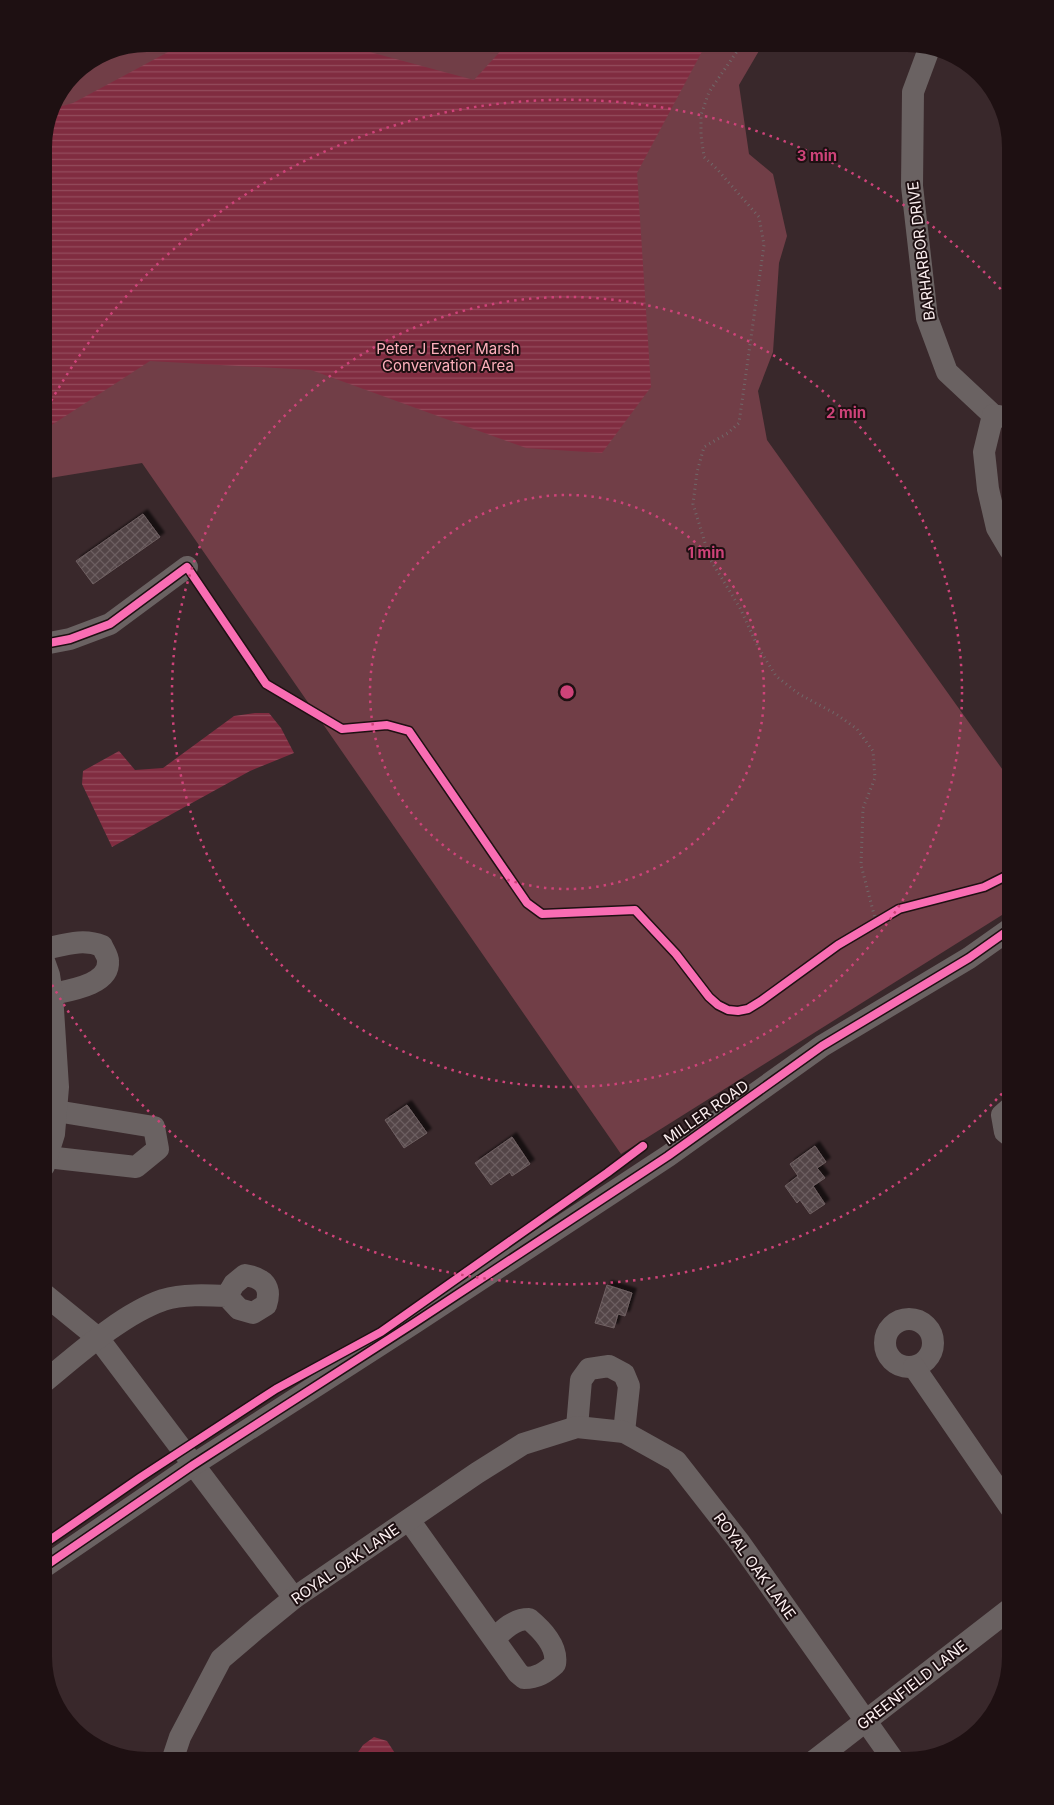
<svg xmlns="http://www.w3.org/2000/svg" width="1054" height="1805" viewBox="0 0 1054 1805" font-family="Inter,sans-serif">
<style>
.park{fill:#713e47}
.water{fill:url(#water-rules)}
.building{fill:url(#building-cross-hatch);stroke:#6f6062;filter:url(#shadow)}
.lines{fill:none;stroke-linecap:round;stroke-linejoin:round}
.path{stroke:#706869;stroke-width:3;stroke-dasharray:1 4;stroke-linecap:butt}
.minor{stroke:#6a6262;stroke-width:22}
.cycleway-casing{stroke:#1e1012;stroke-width:11}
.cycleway{stroke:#f96db3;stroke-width:8}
.ring{fill:none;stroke:#ce4379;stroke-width:2.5;stroke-dasharray:2.5 5}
.labels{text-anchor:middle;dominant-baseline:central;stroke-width:4;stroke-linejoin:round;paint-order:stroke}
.street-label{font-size:15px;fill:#fceff0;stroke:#1e1012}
.park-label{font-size:15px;fill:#feb0bc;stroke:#1e1012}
.centre{fill:#ce4379;stroke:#1e1012;stroke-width:2.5}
.ring-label{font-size:15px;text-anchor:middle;font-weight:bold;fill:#ce4379;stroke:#1e1012;stroke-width:4;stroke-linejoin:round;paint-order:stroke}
</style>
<defs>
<pattern id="water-rules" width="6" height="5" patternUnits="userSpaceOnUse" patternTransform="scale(1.25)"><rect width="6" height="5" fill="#802c40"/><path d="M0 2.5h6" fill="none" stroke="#934b5c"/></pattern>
<pattern id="building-cross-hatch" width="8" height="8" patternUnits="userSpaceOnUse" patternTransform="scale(1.25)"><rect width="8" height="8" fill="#524446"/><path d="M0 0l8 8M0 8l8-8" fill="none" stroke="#6c5f61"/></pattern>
<filter id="shadow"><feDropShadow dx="4.5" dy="-4.5" stdDeviation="1" flood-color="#0009"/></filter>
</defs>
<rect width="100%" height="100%" fill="#39282b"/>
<!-- park -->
<path class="park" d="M147 44H763L739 85 749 154 773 174 787 236 779 263 773 352 758 391 767 440 1005 773 1010 775V910L621 1154 142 463 44 479V141L52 107 74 74 108 52Z"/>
<!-- water -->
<g class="water">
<path d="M183 44H340L474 80 507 44H706L637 173 651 387 602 453 526 448 311 370 150 361 44 430V141L51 109 73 103Z"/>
<path d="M255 713H269L281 728 294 753 250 771 112 847 82 784 83 771 119 751 135 770 163 768 234 716Z"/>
<path d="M374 1737 387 1741 400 1761H352L363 1745Z"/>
</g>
<!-- building -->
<g class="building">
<path d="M143 514 160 537 93 584 76 561Z"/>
<path d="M407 1105 427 1133 404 1148 385 1120Z"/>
<path d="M512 1137 530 1164 512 1176 510 1172 491 1185 475 1163Z"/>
<path d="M815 1146 826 1162 817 1168 825 1178 813 1186 825 1204 810 1214 800 1200 797 1203 785 1186 798 1176 790 1164Z"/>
<path d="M607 1285 632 1293 625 1316 618 1314 614 1328 595 1323Z"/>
</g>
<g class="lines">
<!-- path -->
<path class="path" d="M742 44 709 92 701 115V135L704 157 717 169 759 217 764 245 739 423 728 433 704 447 697 472 693 504 710 559 740 608 758 647 776 676 799 694 836 714 857 729 873 751 875 778 863 808 861 865 876 922"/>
<!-- minor -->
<g class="minor">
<path d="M929 49 913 92 912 186 927 318 947 372 993 415 1010 418"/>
<path d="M993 415 984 452 988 489 997 528 1010 550"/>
<path d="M44 644 70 639 110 624 187 567"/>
<path d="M44 996C62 991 110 987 108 961 108 956 104 951 102 946 83 938 64 945 44 949"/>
<path d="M1010 1136 1005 1132 1002 1115 1010 1108"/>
<path d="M47 1157 136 1167 158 1149 154 1127 56 1111"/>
<path d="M44 1166 54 1134 58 1087 52 994 49 975 44 961"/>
<path d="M44 1294 98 1338 294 1598"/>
<circle cx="909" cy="1343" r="24"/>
<path d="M914 1367 1010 1507"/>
<path d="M44 1382C77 1355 122 1314 163 1300 183 1294 206 1295 227 1296L239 1309 253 1313 266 1305C272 1287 264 1278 245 1275L234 1284 227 1296"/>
<path d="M577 1427 581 1380 589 1369 609 1366 624 1374 629 1386 624 1432"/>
<path d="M409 1520 518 1673 524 1678C537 1678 545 1673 555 1664 558 1646 542 1630 529 1619 514 1619 504 1629 494 1639"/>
<path d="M44 1567 193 1465 414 1323 668 1156 822 1046 969 958 1010 929"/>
<path d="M172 1761 180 1737 221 1659 256 1629 294 1598 477 1473 523 1444 577 1427 624 1432 676 1461 740 1543 894 1761"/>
<path d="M814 1761 1010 1609"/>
</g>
<defs>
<g id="cycleway">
<path d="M44 644 70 639 110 624 187 567 266 684 342 729 387 725 409 731 527 903 542 914 635 910 676 954 709 997 718 1005 728 1010 738 1011 748 1009 761 1001 838 945 899 909 984 887 1010 874"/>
<path d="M44 1544 141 1477 276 1389 381 1332 607 1173 643 1146"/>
<path d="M44 1567 193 1465 414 1323 668 1156 822 1046 969 958 1010 929"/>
</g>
</defs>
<!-- cycleway casing -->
<use href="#cycleway" class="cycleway-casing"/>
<!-- cycleway -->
<use href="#cycleway" class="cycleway"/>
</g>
<!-- distance rings -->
<g class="ring">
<circle cx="567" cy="692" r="197"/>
<circle cx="567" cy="692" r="395"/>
<path d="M1007 1088A592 592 0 0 1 44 970M44 414A592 592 0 0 1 1007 296"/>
</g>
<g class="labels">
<!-- street labels -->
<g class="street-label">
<text transform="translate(921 251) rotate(-97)">BARHARBOR DRIVE</text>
<text transform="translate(706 1112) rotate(-35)">MILLER ROAD</text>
<text transform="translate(345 1564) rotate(-35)">ROYAL OAK LANE</text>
<text transform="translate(755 1566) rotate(54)">ROYAL OAK LANE</text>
<text transform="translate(912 1685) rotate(-38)">GREENFIELD LANE</text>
</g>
<!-- park labels -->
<g class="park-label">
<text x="448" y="348">Peter J Exner Marsh<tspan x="448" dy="17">Convervation Area</tspan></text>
</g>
</g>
<!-- crop -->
<path d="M0 0H1054V1805H0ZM147 52H907A95 95 0 0 1 1002 147V1657A95 95 0 0 1 907 1752H147A95 95 0 0 1 52 1657V147A95 95 0 0 1 147 52Z" fill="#1e1012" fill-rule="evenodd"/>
<circle cx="567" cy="692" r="8" class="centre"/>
<g class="ring-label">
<text x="817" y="161">3 min</text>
<text x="846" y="418">2 min</text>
<text x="706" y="558">1 min</text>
</g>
</svg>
